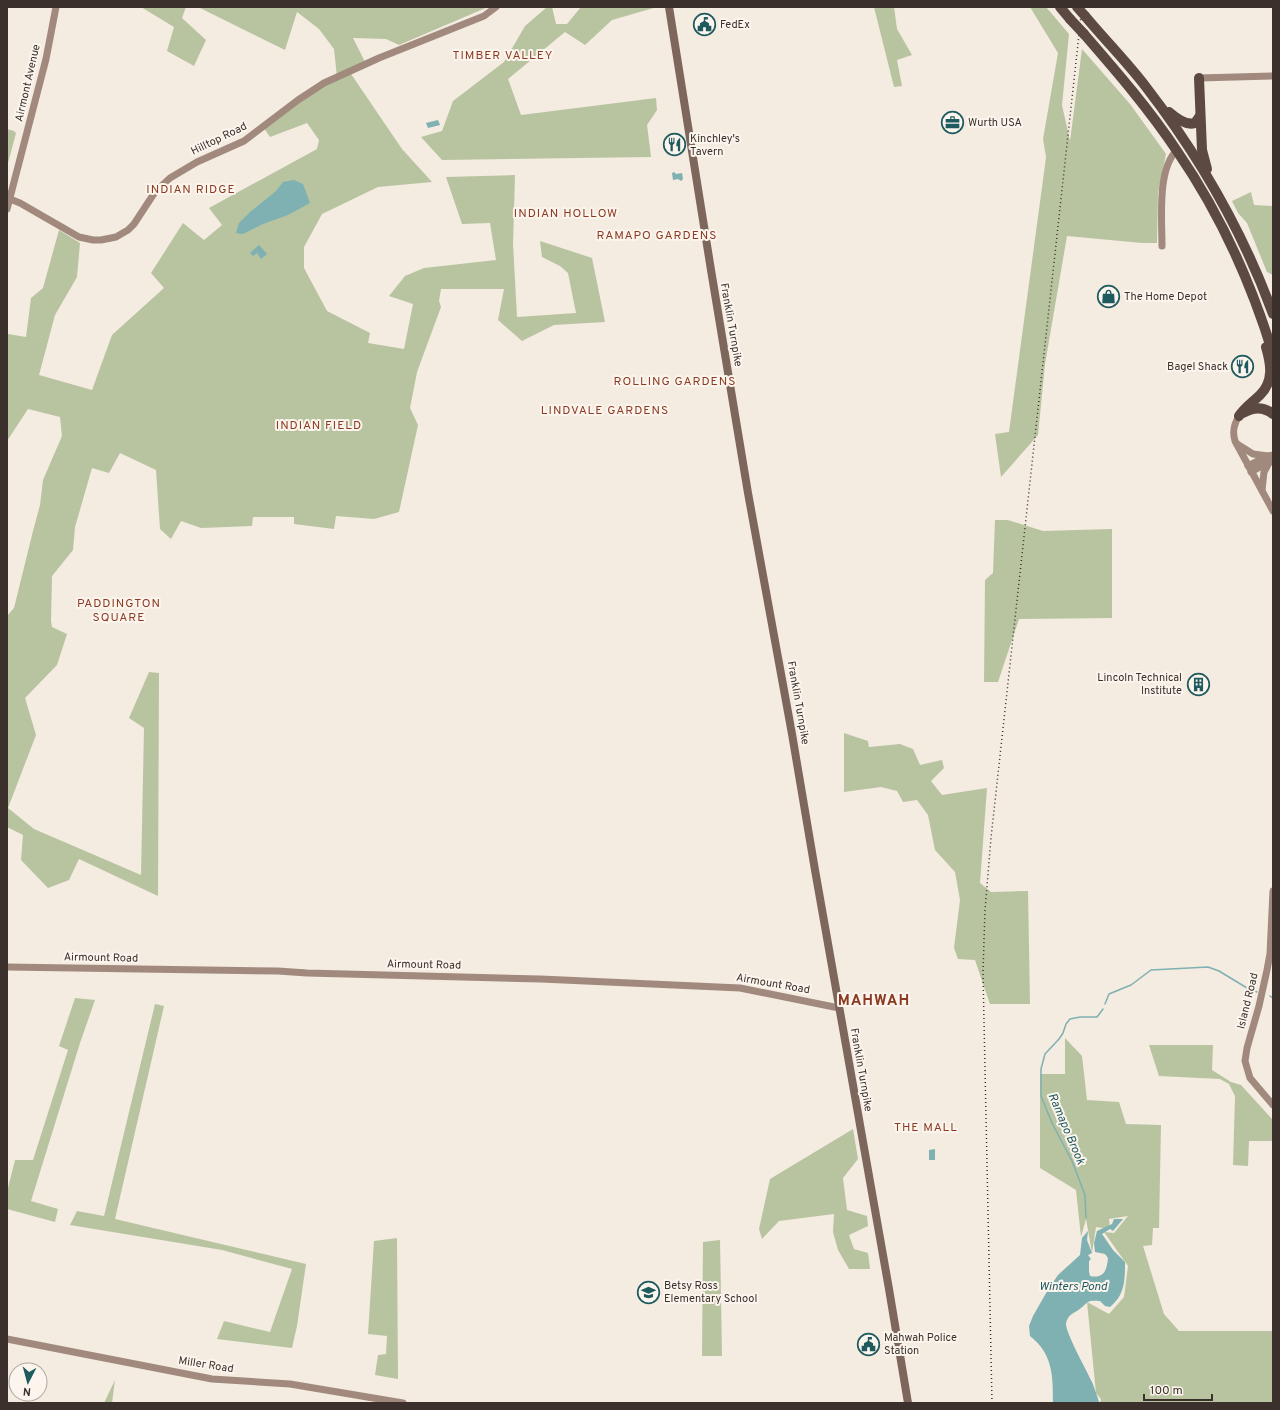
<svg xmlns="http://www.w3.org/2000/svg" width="1280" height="1410" viewBox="0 0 1280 1410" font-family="Overpass,sans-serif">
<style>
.green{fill:#b8c4a0}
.water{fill:#7fb0b2}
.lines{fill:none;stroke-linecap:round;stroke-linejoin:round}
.stream{stroke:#7fb0b2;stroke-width:1.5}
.secondary{stroke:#a18a7d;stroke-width:7}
.primary{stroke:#7d675c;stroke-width:8}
.highway{stroke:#5c4a42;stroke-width:10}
.rail{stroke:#3b302b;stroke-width:1.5;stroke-dasharray:1 3;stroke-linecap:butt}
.highway-bridge{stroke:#5c4a42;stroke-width:10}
.labels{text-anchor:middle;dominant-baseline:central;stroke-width:4;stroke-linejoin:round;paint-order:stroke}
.poi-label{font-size:11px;fill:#3b302b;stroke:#fbf5ee;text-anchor:start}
.street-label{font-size:11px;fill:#3b302b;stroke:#fbf5ee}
.neighbourhood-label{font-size:12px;letter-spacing:1px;fill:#8c3b22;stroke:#fbf5ee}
.water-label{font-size:12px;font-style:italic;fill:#1f5a5e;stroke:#fbf5ee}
.district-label{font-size:15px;font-weight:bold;letter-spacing:1px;fill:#8c3b22;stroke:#fbf5ee}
</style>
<rect width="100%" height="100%" fill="#f4ebe1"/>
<!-- green -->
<g class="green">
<path d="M141 7H186L182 18 206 40 194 66 167 51 174 27Z"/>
<path d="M198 7H488L399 45 386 39 353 38 365 62 349 71 402 149 432 182 378 187 322 214 304 247V268L327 311 370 333 368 343 404 349 413 304 389 296 405 276 424 268 496 260 490 223 462 224 446 177 515 175 513 244 517 317 576 313 568 273 560 266 542 257 540 241 592 258 605 322 554 325 522 341 498 320 504 289H441L439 301 441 307 417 372 410 408 418 425 399 512 374 519 336 516 334 529 294 524V517H253L252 526 201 528 181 521 171 539 160 529 156 470 120 453 109 473 92 468 75 527 73 550 52 576 51 621 52 627 67 634 57 665 25 698 36 735 8 808 34 829 141 875 144 728 129 718 149 672 159 673 158 896 79 859 69 880 48 888 21 860 23 835 7 827V616L14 608 33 531 40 505 43 480 62 436 60 417 28 409 7 441 8 334 26 337 31 298 43 288 59 230 80 243 77 277 55 315 39 375 92 390 112 335 164 288 151 273 183 223 204 240 222 225 209 208 317 149 319 140 307 123 270 137 263 127 337 77 334 49 319 29 297 12 285 50Z"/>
<path d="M547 7H552L556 24H567L581 7H657L612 20 585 45 565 32 508 79 521 115 656 98 657 110 647 125 651 157 442 160 421 137 442 131 453 101 504 62 525 26Z"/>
<path d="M874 7H894L897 29 912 55 897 60 902 86 894 87Z"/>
<path d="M1030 7H1046L1069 34 1062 105 1070 141 1082 49 1130 104 1166 154 1158 193 1157 243H1142L1067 236 1045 364 1038 435 1001 477 995 434 1009 432 1045 165 1046 157 1043 139 1058 53Z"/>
<path d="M7 129 14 131 16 133 7 167Z"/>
<path d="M1251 192 1254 205 1273 206V275L1267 272 1247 223 1238 213 1232 201Z"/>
<path d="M995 520H1008L1043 531 1112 529V618L1019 619 998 682H984L985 580 993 573Z"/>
<path d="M844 733 868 741 869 747 900 744 913 749 920 765 942 760 944 768 931 781 942 795 987 788 980 883 991 892 1028 891 1030 1004H990L975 960 958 959 954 948 960 900 955 872 935 850 928 815 917 800 903 802 897 791 881 787 844 792Z"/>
<path d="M75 998 95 1000 80 1043 31 1201 58 1209 55 1222 7 1209V1192L15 1160H33L68 1050 59 1046Z"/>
<path d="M155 1004 164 1006 115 1219 306 1264 297 1326 292 1348 217 1339 224 1321 270 1332 292 1269 222 1250 70 1225 77 1211 104 1216Z"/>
<path d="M1065 1038 1082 1056 1087 1100 1119 1102 1126 1124 1161 1125 1159 1228H1153L1152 1245 1143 1246 1164 1314 1179 1331H1273V1403H1100L1101 1399 1096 1393 1087 1302 1109 1314 1124 1297 1128 1266 1104 1232 1114 1233 1128 1216 1109 1219 1110 1229 1096 1227 1092 1253 1086 1219 1081 1237 1076 1190 1040 1168V1074H1065Z"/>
<path d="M1149 1045H1213L1212 1070 1231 1082 1241 1085 1273 1120V1141H1249L1248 1166 1233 1165 1235 1096 1229 1084 1220 1079 1159 1076Z"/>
<path d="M853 1129 858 1159 843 1178 847 1210 867 1216 868 1226 849 1235 854 1249 868 1253 870 1269H849L838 1250 833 1232 834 1214 779 1221 762 1239 759 1229 770 1179Z"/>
<path d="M397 1238 398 1379 375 1375 378 1355 386 1354 387 1336 368 1334 374 1241Z"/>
<path d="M720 1240 722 1356H702L703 1242Z"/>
<path d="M115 1380 112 1403H104Z"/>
</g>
<!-- water -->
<g class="water">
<path d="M438 120 440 125 428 128 426 123Z"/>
<path d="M674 172 676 174 682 173 683 179 681 181 678 179 673 180 672 173Z"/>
<path d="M294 180 303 184 310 203 288 215 263 224 243 234 236 233 239 223 250 212 276 191 283 182Z"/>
<path d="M259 245 267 254 261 259 257 253 253 256 250 253Z"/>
<path d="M935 1149V1160H929V1150Z"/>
<path d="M1114 1219H1123L1113 1231 1110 1229 1102 1234 1113 1250 1125 1262C1125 1280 1125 1295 1110 1307L1105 1306 1100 1301C1088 1300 1089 1301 1081 1308 1075 1313 1068 1314 1066 1323 1065 1332 1087 1371 1092 1382 1095 1389 1097 1396 1099 1402L1053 1403C1053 1376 1053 1354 1030 1336L1029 1326 1033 1316 1049 1288 1058 1275 1080 1255 1082 1238 1088 1231 1087 1240 1092 1253 1088 1255 1091 1259 1089 1261V1272L1090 1276C1104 1279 1107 1270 1108 1258L1105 1254 1095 1252 1094 1243 1097 1231 1112 1224Z"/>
</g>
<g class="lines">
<!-- stream -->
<g class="stream">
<path d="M1270 996 1273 998"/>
<path d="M1105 1004 1109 994 1131 985 1151 970 1208 967 1219 971 1247 988 1257 992"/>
<path d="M1086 1218 1085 1195 1072 1161 1052 1123 1041 1096V1069L1045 1054 1059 1039 1063 1033 1066 1024 1070 1019 1080 1017H1097L1103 1009"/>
</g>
<!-- secondary -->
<g class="secondary">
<path d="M1199 78 1273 76"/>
<path d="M10 199 20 203 79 237 93 240H101L116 237 128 230 134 224 155 192 170 178 197 162 244 141 298 100 324 83 379 58 484 16 496 7"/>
<path d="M7 209 46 59 56 7"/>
<path d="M1162 246C1162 219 1157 169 1177 150"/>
<path d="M1239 416C1234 424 1232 431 1235 441L1273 511"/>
<path d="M1237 444 1253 454 1268 456"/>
<path d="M1248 466 1268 456 1273 455"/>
<path d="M1251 472 1269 462"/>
<path d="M1262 490 1264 472 1270 461"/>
<path d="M1273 891 1270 954 1267 970 1259 1006 1247 1048 1245 1061 1250 1078 1273 1105"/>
<path d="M7 967 278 971 307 973 541 979 740 988 839 1008"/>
<path d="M7 1339 212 1379 290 1384 403 1403"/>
</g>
<!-- primary -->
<path class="primary" d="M669 7 711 270 748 493 792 734 815 870 889 1289 908 1403"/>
<!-- highway -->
<g class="highway">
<path d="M1060 7 1070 19"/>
<path d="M1085 16C1105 40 1127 62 1146 87 1200 157 1243 232 1273 314"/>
<path d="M1084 34C1117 72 1149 109 1177 151 1219 212 1251 282 1273 354"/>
<path d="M1199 78 1202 150 1207 169"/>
<path d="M1169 112C1176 118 1186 126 1195 123L1200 116"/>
<path d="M1243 413C1253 407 1263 406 1273 414"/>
<path d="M1239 416C1245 407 1253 402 1260 395 1274 381 1271 364 1266 347"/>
</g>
<!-- rail -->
<path class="rail" d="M992 1403 983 973 985 910 991 838 1082 7"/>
<!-- highway-bridge -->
<g class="highway-bridge">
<path d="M1077 7 1085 16"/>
<path d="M1070 19 1084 34"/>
</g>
</g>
<!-- icons -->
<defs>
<symbol id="civic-ring" viewBox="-11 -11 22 22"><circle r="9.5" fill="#fbf5ee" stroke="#1f5a5e" stroke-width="1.5"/><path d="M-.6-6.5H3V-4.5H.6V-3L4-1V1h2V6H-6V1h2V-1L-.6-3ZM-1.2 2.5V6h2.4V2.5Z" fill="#1f5a5e"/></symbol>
<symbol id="office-ring" viewBox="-11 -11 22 22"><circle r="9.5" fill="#fbf5ee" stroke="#1f5a5e" stroke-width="1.5"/><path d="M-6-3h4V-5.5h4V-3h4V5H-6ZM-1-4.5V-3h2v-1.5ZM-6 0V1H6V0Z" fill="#1f5a5e"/></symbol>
<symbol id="restaurant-ring" viewBox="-11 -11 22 22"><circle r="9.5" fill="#fbf5ee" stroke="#1f5a5e" stroke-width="1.5"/><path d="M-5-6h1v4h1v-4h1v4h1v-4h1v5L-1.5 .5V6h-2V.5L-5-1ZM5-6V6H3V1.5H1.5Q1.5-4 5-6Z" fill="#1f5a5e"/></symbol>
<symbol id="shop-ring" viewBox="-11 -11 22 22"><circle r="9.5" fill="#fbf5ee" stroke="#1f5a5e" stroke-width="1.5"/><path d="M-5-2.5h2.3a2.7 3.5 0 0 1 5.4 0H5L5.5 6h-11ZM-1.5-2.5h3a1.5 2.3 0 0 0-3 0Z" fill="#1f5a5e"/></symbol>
<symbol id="building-ring" viewBox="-11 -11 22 22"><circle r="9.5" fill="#fbf5ee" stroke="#1f5a5e" stroke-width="1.5"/><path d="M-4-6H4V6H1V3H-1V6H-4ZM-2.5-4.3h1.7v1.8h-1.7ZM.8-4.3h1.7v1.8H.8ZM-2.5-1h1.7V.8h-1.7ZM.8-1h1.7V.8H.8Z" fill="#1f5a5e"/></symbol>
<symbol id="school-ring" viewBox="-11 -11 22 22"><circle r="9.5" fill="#fbf5ee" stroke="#1f5a5e" stroke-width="1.5"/><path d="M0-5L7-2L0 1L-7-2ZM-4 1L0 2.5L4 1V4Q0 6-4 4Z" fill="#1f5a5e"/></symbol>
</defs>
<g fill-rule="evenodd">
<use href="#civic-ring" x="692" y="12" width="25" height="25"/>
<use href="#office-ring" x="940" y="110" width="25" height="25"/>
<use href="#restaurant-ring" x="662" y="132" width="25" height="25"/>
<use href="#shop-ring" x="1096" y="284" width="25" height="25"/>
<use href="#restaurant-ring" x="1230" y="354" width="25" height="25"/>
<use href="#building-ring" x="1186" y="672" width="25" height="25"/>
<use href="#school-ring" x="636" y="1280" width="25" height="25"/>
<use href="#civic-ring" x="856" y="1332" width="25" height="25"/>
</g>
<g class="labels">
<!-- poi labels -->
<g class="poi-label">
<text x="720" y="25">FedEx</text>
<text x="968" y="123">Wurth USA</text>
<text x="690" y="139">Kinchley's<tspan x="690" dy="13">Tavern</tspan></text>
<text x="1124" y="297">The Home Depot</text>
<text x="1228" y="367" text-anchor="end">Bagel Shack</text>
<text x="1182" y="678" text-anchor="end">Lincoln Technical<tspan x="1182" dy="13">Institute</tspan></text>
<text x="664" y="1286">Betsy Ross<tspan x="664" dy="13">Elementary School</tspan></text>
<text x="884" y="1338">Mahwah Police<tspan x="884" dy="13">Station</tspan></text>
</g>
<!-- street labels -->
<g class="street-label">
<text transform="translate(28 83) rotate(-77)">Airmont Avenue</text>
<text transform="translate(219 139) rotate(-26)">Hilltop Road</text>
<text transform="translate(731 325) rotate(80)">Franklin Turnpike</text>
<text transform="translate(798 703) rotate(80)">Franklin Turnpike</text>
<text transform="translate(101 958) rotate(1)">Airmount Road</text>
<text transform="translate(424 965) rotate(1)">Airmount Road</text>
<text transform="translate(773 984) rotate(10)">Airmount Road</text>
<text transform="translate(1248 1001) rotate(-76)">Island Road</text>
<text transform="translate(861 1070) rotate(80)">Franklin Turnpike</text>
<text transform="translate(206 1365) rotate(9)">Miller Road</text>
</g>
<!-- neighbourhood labels -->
<g class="neighbourhood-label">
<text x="503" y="56">TIMBER VALLEY</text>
<text x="191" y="190">INDIAN RIDGE</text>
<text x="566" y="214">INDIAN HOLLOW</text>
<text x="657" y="236">RAMAPO GARDENS</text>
<text x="675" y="382">ROLLING GARDENS</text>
<text x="605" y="411">LINDVALE GARDENS</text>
<text x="319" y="426">INDIAN FIELD</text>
<text x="119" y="604">PADDINGTON<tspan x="119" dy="14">SQUARE</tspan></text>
<text x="926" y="1128">THE MALL</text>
</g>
<!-- water labels -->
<g class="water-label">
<text transform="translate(1066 1129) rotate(67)">Ramapo Brook</text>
<text x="1073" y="1287">Winters Pond</text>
</g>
<!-- district labels -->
<g class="district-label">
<text x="874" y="1001">MAHWAH</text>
</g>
</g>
<!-- border -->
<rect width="1280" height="1410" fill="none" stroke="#3b302b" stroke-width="16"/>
<!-- north arrow -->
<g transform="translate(28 1382) rotate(186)"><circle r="19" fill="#fbf5ee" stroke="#aea6a0"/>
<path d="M0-3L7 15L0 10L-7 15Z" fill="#1f5a5e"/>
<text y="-6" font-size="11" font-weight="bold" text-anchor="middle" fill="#3b302b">N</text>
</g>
<!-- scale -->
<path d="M1144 1394v6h68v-6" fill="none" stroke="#3b302b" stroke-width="2"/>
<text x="1150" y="1394" font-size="12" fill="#3b302b" stroke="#fbf5ee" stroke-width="3" paint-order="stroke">100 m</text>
</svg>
